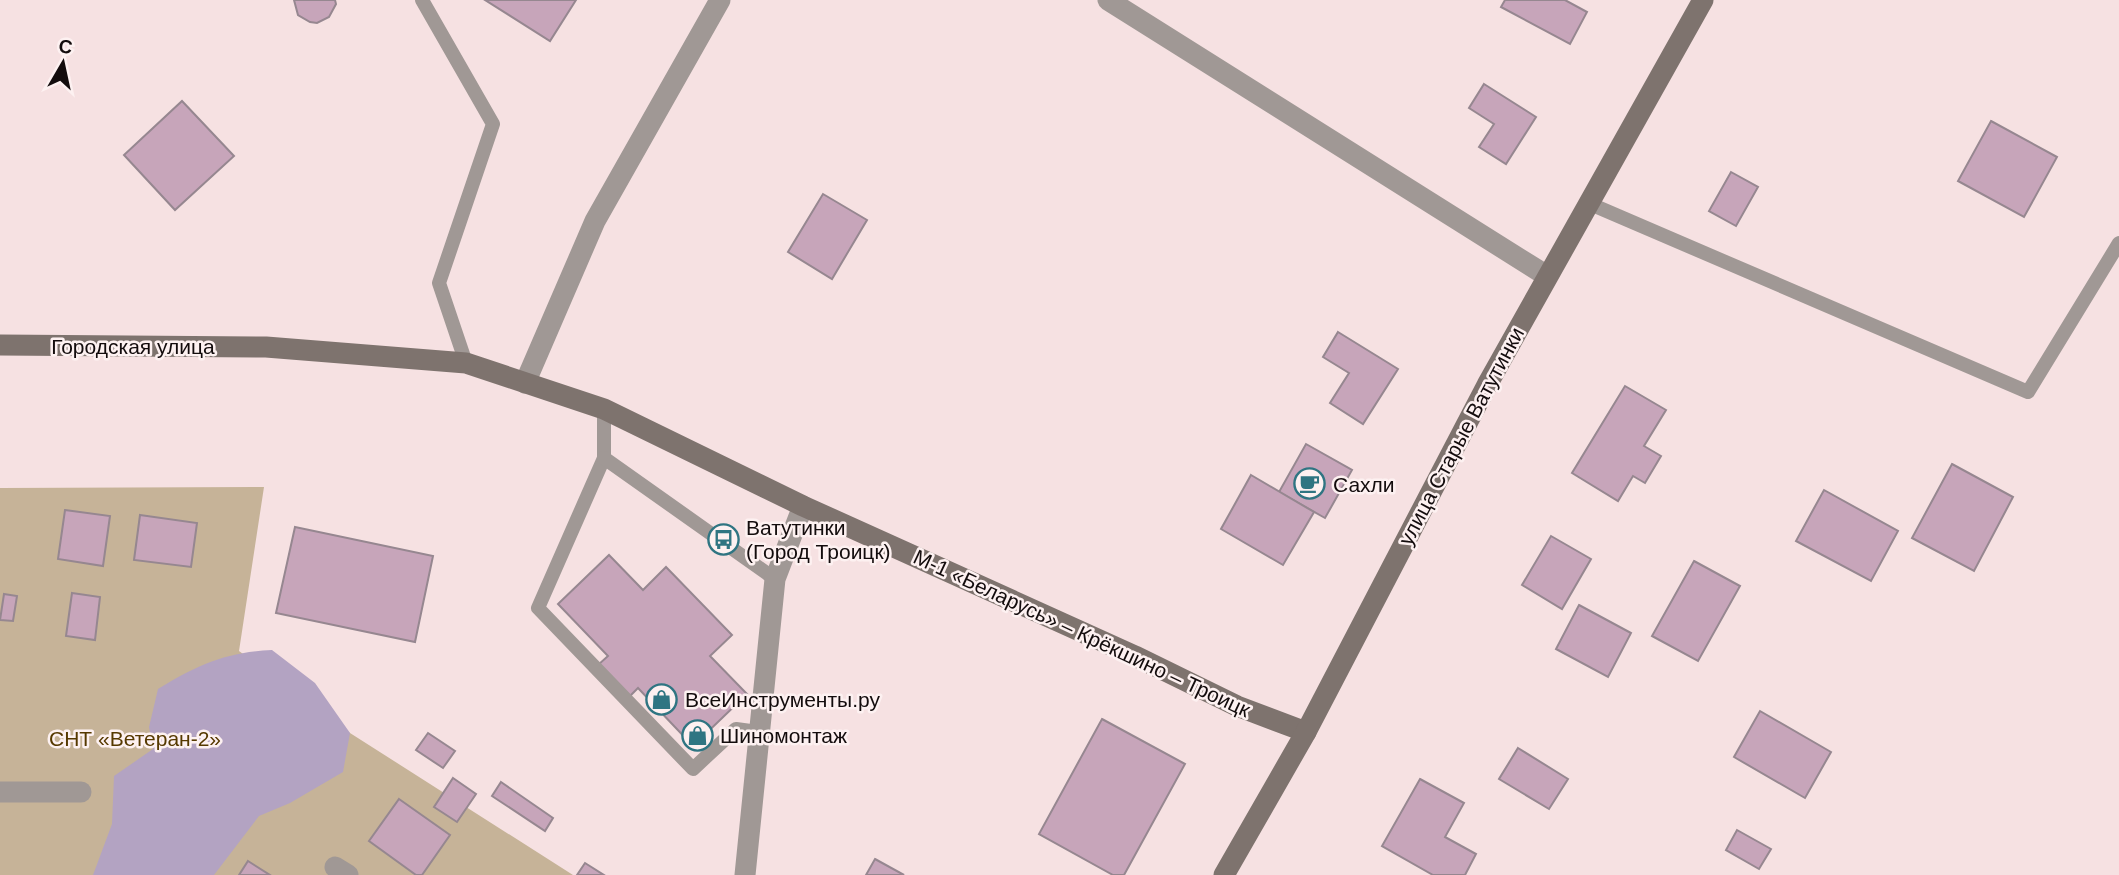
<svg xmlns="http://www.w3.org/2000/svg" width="2119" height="875" viewBox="0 0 2119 875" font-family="Arial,sans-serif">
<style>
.green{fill:#c6b398}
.water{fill:#b3a3c2}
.building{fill:#c7a5ba;stroke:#968790;stroke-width:2}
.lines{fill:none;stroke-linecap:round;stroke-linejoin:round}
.lane{stroke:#a09895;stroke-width:14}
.street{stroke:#a09895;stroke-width:21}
.secondary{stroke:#7e736e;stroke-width:21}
.labels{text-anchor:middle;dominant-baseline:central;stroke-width:5;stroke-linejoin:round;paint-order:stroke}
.street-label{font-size:21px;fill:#130c0d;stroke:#fdf1f1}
.poi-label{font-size:21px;fill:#130c0d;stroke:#fdf1f1;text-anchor:start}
.park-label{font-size:21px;fill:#563900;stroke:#fdf1f1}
</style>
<rect width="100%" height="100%" fill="#f6e1e2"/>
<!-- green -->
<path class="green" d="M264 487 239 651 350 733 573 875H0V488Z"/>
<!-- water -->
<path class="water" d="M272 650 315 683 350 733 343 772 290 803 259 816 214 875H93L112 824 114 776 153 749 149 727 158 689C197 665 226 652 272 650Z"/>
<!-- building -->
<g class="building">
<path d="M294 0H335L336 4 329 17 317 23 310 22 298 15Z"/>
<path d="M485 0H576L550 41Z"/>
<path d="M1505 0H1565L1587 12 1570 44 1501 7Z"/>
<path d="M1484 84 1536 117 1506 164 1479 147 1494 124 1469 108Z"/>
<path d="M182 101 234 156 175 210 124 155Z"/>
<path d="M1991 121 2057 157 2024 217 1958 181Z"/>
<path d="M1731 172 1758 187 1736 226 1709 211Z"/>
<path d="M823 194 867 220 832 279 788 252Z"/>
<path d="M1338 332 1398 369 1363 424 1330 403 1349 373 1323 357Z"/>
<path d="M1625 386 1666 410 1644 446 1661 456 1645 483 1633 476 1618 501 1572 473Z"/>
<path d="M1306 444 1352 470 1325 518 1279 492Z"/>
<path d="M1952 464 2013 497 1974 571 1912 538Z"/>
<path d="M1251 475 1314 512 1283 565 1221 529Z"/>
<path d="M1824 490 1898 531 1871 581 1796 541Z"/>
<path d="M65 510 110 516 103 566 58 559Z"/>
<path d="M140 515 197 523 191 567 134 560Z"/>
<path d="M295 527 433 556 415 642 276 613Z"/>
<path d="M1551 536 1591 559 1562 609 1522 585Z"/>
<path d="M609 555 643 590 666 567 732 635 710 656 747 694 693 746 638 688 629 697 598 665 608 656 558 604Z"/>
<path d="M1694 561 1740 586 1698 661 1652 636Z"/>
<path d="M72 593 100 597 95 640 66 636Z"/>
<path d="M4 594 17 596 13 621 0 620Z"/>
<path d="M1579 605 1631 633 1608 677 1556 649Z"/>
<path d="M1760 711 1831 752 1805 798 1734 757Z"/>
<path d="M1102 719 1185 764 1124 875H1113L1039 834Z"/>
<path d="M428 733 455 751 443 768 416 750Z"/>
<path d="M1518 748 1568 779 1549 809 1499 779Z"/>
<path d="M453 778 476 794 457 822 434 807Z"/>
<path d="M1420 779 1464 803 1445 837 1476 854 1465 875H1433L1382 846Z"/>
<path d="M501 782 553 818 545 831 492 796Z"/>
<path d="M399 799 450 835 422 875H416L369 841Z"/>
<path d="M1737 830 1771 849 1759 869 1726 850Z"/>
<path d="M875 859 904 875H866Z"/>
<path d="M248 861 270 875H239Z"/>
<path d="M585 863 604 875H577Z"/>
</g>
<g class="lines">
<!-- lane -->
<g class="lane">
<path d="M422 0 493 124 439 283 466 363"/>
<path d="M1588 203 2028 392 2119 243"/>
<path d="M604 409V458L538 608 693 769 736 729 758 732"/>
<path d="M604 458 775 579"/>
</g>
<!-- street -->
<g class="street">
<path d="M1108 0 1547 276"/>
<path d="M525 383 595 221 720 0"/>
<path d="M0 792H81"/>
<path d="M335 867 348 875"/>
<path d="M745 875 775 579 803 506"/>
</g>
<!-- secondary -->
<g class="secondary">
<path d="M0 345 266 347 466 363 604 409 803 506 1135 656 1237 706 1306 732"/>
<path d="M1224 875 1306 732 1487 385 1703 0"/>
</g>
</g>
<!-- icons -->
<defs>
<symbol id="cafe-ring" viewBox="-11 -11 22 22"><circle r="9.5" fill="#fdf1f1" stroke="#2f7582" stroke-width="1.5"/><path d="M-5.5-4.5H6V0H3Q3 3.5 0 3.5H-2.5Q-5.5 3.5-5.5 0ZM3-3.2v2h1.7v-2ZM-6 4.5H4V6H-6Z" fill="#2f7582"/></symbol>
<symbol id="bus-ring" viewBox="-11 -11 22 22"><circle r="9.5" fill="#fdf1f1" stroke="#2f7582" stroke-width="1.5"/><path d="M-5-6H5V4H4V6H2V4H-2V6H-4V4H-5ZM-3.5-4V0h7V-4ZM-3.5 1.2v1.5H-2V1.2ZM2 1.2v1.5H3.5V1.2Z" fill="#2f7582"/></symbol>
<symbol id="shop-ring" viewBox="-11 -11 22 22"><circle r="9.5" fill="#fdf1f1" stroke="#2f7582" stroke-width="1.5"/><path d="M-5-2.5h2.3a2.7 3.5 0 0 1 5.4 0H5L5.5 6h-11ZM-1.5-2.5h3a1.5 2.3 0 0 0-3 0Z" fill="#2f7582"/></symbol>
</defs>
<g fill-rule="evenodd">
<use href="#cafe-ring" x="1292" y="466" width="35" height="35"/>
<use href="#bus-ring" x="706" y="522" width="35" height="35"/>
<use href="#shop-ring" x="644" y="682" width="35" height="35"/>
<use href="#shop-ring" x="680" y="718" width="35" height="35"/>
</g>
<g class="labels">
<!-- street labels -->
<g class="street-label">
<text x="133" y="346">Городская улица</text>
<text transform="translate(1461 436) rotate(-62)">улица Старые Ватутинки</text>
<text transform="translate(1082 633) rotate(25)">М-1 «Беларусь» – Крёкшино – Троицк</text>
</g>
<!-- poi labels -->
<g class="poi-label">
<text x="1333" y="484">Сахли</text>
<text x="746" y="527">Ватутинки<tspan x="746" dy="24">(Город Троицк)</tspan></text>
<text x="685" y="699">ВсеИнструменты.ру</text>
<text x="720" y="735">Шиномонтаж</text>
</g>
<!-- park labels -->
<g class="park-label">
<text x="135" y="738">СНТ «Ветеран-2»</text>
</g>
</g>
<!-- north arrow -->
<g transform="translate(63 63) rotate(9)" stroke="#fdf1f1" stroke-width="5" paint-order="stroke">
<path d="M0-5L12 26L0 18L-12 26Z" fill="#130c0d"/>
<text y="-10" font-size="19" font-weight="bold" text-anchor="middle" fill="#130c0d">С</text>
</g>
</svg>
